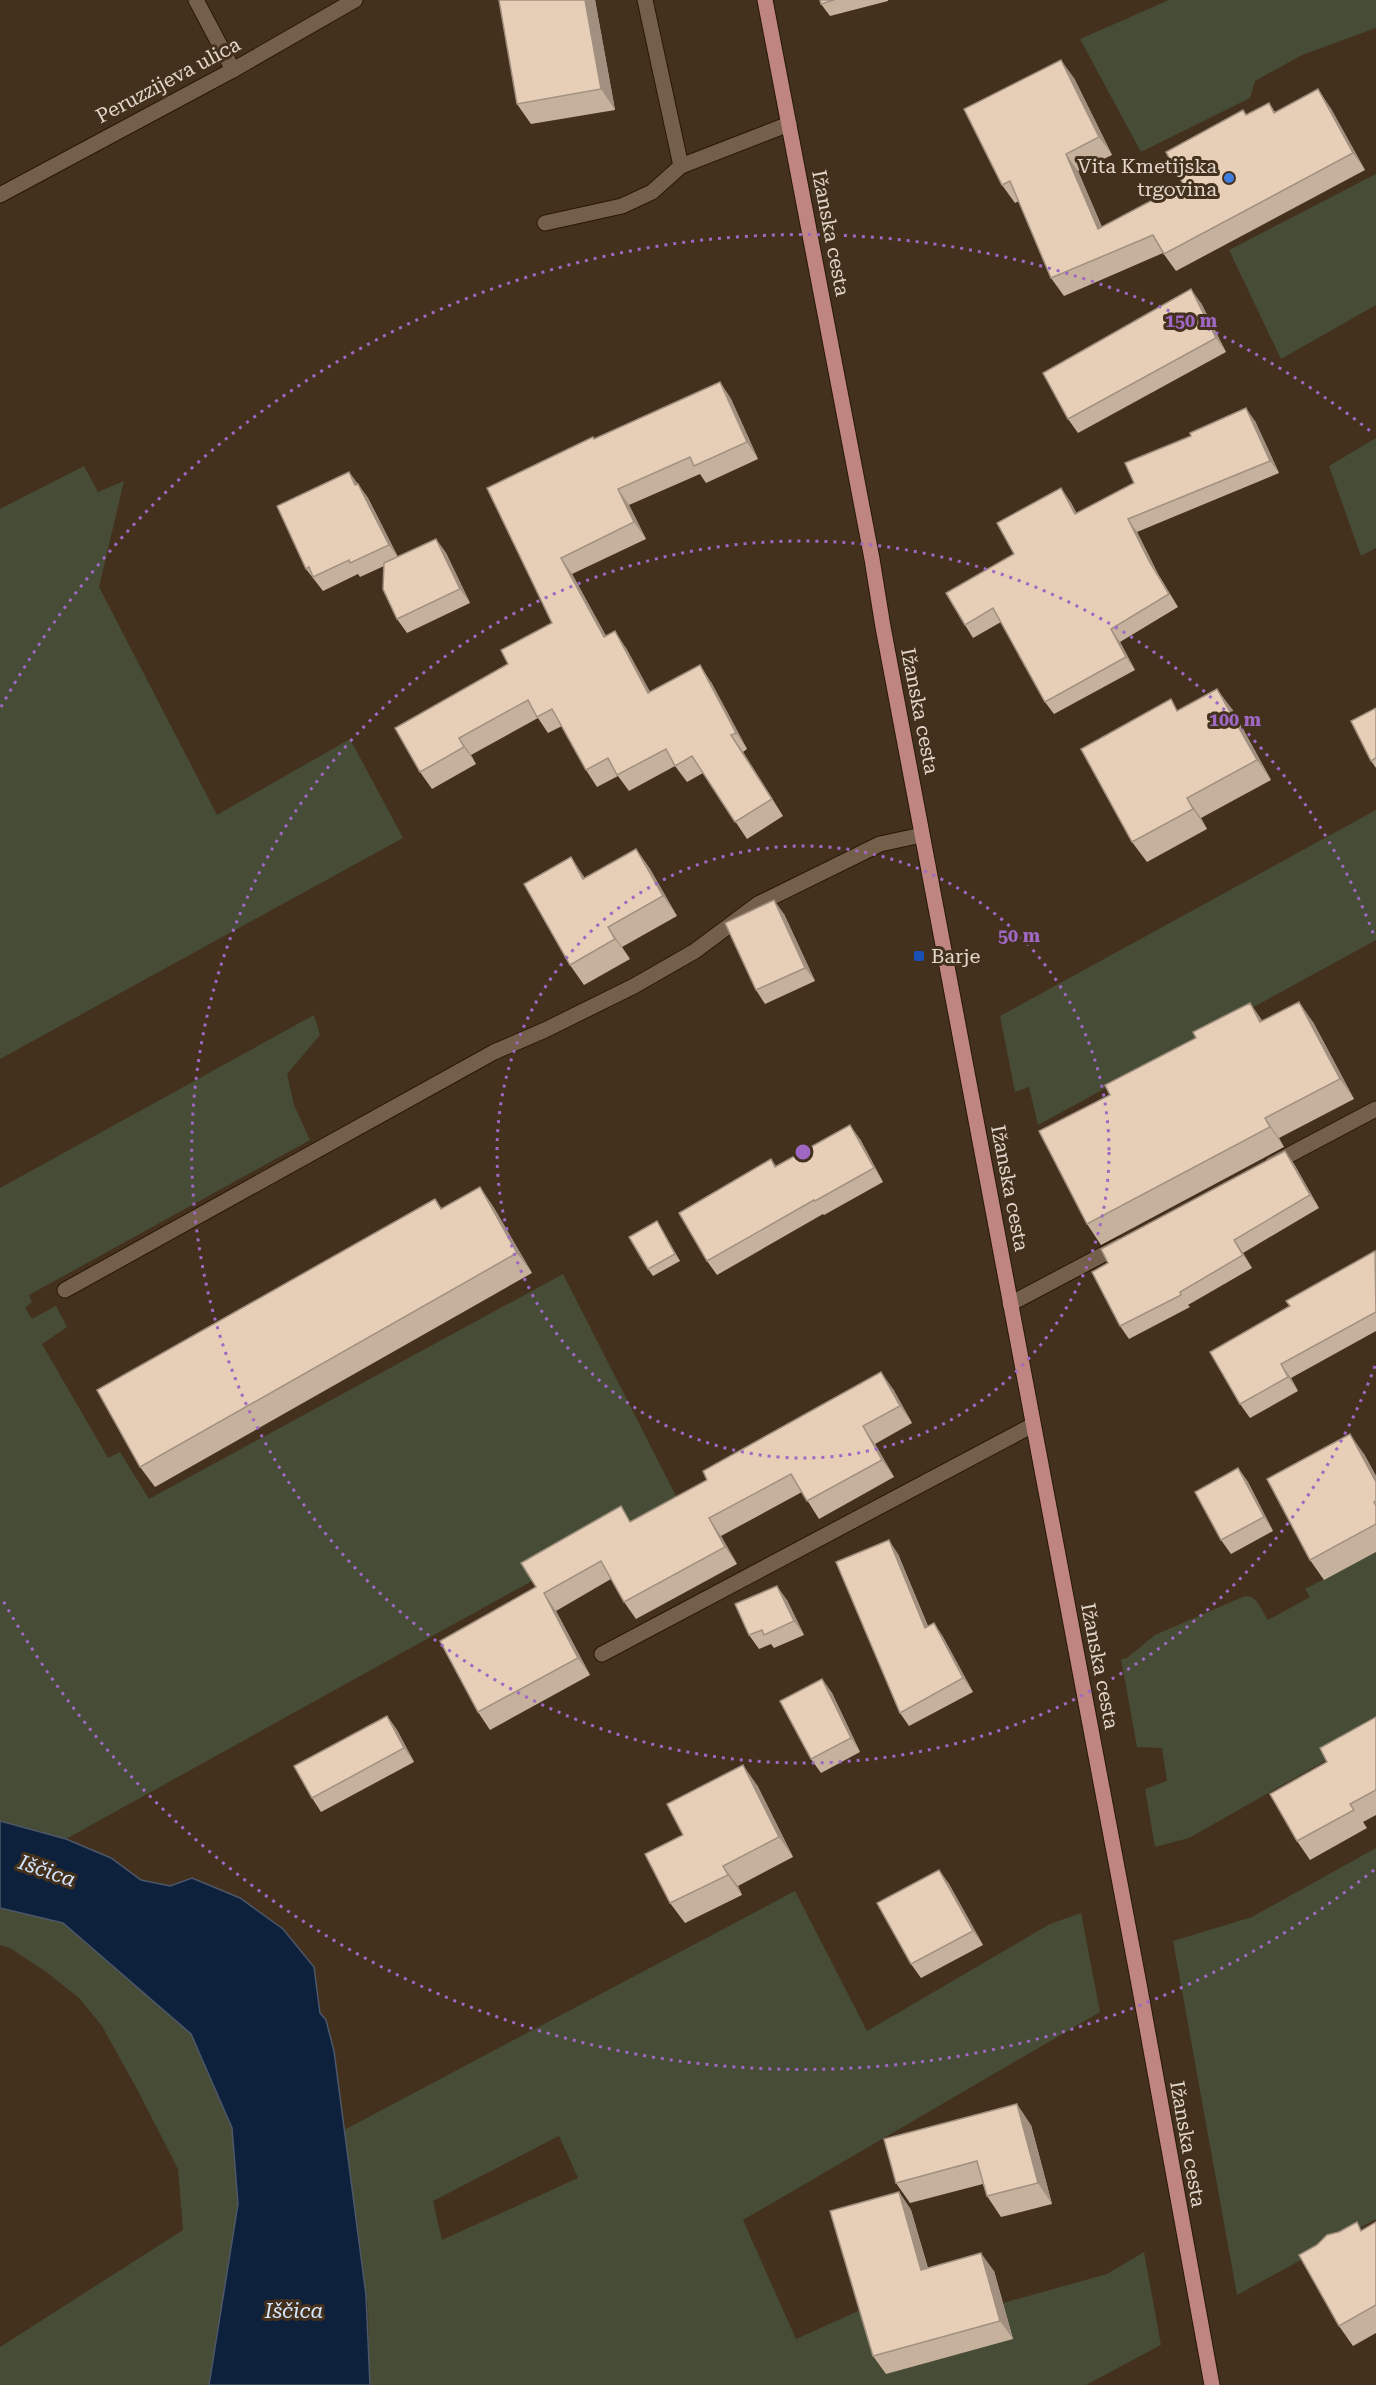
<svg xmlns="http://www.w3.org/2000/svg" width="1376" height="2385" viewBox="0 0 1376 2385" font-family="'Roboto Serif',serif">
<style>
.green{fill:#464c35;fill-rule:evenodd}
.water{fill:#0d213d;stroke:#4d5768;stroke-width:1.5}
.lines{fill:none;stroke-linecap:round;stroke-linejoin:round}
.minor-casing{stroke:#291806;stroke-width:17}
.major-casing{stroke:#291806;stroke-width:17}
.minor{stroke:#745f4b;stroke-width:15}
.major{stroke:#be8581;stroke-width:15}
.wall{fill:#c6b19d}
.shaded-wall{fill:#a19080}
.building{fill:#e6ceb7;stroke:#a19080;stroke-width:1.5}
.ring{fill:none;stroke:#9f68c3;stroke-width:3;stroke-dasharray:3 6}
.shop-dot{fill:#3f7fe0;stroke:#43311e;stroke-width:2}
.transit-dot{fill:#1a4fb4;stroke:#43311e;stroke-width:2}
.labels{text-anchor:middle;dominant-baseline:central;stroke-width:6;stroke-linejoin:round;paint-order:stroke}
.street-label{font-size:20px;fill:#e2d6cb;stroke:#43311e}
.poi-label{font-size:20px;fill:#e2d6cb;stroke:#43311e;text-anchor:end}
.water-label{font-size:21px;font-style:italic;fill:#d5e5fc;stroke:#43311e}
.centre{fill:#9f68c3;stroke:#43311e;stroke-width:3}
.ring-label{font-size:18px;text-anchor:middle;font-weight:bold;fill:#9f68c3;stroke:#43311e;stroke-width:6;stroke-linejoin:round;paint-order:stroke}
</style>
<rect width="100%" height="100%" fill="#43311e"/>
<!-- green -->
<g class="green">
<path d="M1169 0H1376V28L1302 55 1255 81 1250 98 1141 152 1080 39Z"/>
<path d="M1376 174V305L1281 359 1229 250Z"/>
<path d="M1376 438V548L1361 556 1329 466Z"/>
<path d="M84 466 98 492 124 481 99 587 217 815 350 739 403 838 0 1059V509Z"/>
<path d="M1376 810V940L1038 1125 1029 1087 1015 1092 1000 1016Z"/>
<path d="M314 1015 320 1035 287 1074 294 1105 310 1140 29 1295 32 1302 25 1308 32 1319 56 1306 67 1327 42 1344 108 1458 120 1452 149 1499 563 1274 678 1500 66 1839 0 1821V1188Z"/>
<path d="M1376 1552V1732L1189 1838 1155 1847 1145 1789 1167 1781 1162 1748 1137 1747 1121 1659 1127 1658 1155 1635 1245 1596C1258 1596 1261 1610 1268 1620L1310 1597 1305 1589Z"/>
<path d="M1376 1848V2219L1237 2295 1173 1941 1252 1917Z"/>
<path d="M795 1891 867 2031 1050 1924 1081 1913 1100 2012 743 2220 796 2339 867 2307 1012 2339 1003 2303 1107 2274 1144 2252 1161 2345 1086 2385H370L368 2307 344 2130ZM559 2136 578 2178 442 2240 433 2201Z"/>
<path d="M0 1908 63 1923 191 2034 232 2128 238 2204 209 2385H0V2347L183 2230 178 2169 137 2089 102 2026 79 1998 45 1971 10 1948 0 1945Z"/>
</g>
<!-- water -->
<path class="water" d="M0 1821 66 1839 111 1858 141 1880 170 1886 192 1878 240 1898 283 1929 314 1967 320 2013 326 2020 334 2051 366 2295 370 2385H209L238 2204 232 2128 191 2034 63 1923 0 1908Z"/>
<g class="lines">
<defs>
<g id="minor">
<path d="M196 0 233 70"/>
<path d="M645 0 681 166 789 124"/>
<path d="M0 195 233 70 355 0"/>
<path d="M545 223 622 206 652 192 681 166"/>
<path d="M1272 1164 1376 1109"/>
<path d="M65 1290 494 1052 545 1030 634 986 695 951 758 904 880 844 922 835"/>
<path d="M1010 1304 1121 1245"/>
<path d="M602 1654 1033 1425"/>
</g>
<path id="major" d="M765 0 872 559 883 627 1139 1984 1212 2385"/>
</defs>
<!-- minor casing -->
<use href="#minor" class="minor-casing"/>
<!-- major casing -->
<use href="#major" class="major-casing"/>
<!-- minor -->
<use href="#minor" class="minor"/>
<!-- major -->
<use href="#major" class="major"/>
</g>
<!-- wall -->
<g class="wall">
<path d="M595 0 615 110 531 124 517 104Z"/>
<path d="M820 0H888V1L830 16 821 4Z"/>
<path d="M1074 78 1112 155 1078 171 1102 227 1183 184 1243 110 1246 115 1269 103 1275 112 1330 107 1365 170 1176 271 1163 253 1064 296 1051 278 1019 201 1015 203 1002 185Z"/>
<path d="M1201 303 1226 352 1078 433 1068 419Z"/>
<path d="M720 382 731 399 758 459 706 483 700 474 629 505 646 539 572 574 606 636 626 648 650 692 711 682 747 749 743 752 783 816 747 839 703 773 687 782 675 766 629 791 618 776 597 787 586 770 562 726 548 733 538 718 471 755 476 764 432 789 420 772 508 664 552 623 487 488Z"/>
<path d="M1255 421 1279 473 1137 532 1158 574 1178 607 1120 642 1135 670 1054 714 1045 702 1001 622 973 638 965 625 1014 554 1070 501 1077 514Z"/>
<path d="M349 472 368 498 398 557 436 539 446 553 470 603 407 633 397 619 384 566 360 577 358 574 323 591 306 569Z"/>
<path d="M1376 708V768L1371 761Z"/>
<path d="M1232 709 1271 780 1201 818 1207 829 1147 862 1132 842 1178 711Z"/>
<path d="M636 849 650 869 677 916 622 947 630 959 584 985 570 965 585 878Z"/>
<path d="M784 914 815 981 765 1004 756 990Z"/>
<path d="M1250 1003 1262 1021 1313 1022 1354 1099 1279 1138 1284 1147 1101 1245 1087 1224 1110 1095Z"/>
<path d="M860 1139 883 1182 824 1215 823 1214 717 1275 707 1261 771 1159 776 1166Z"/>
<path d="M1285 1151 1294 1164 1319 1208 1243 1253 1252 1268 1188 1305 1190 1307 1129 1339 1120 1326 1108 1263Z"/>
<path d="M480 1187 494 1208 532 1273 155 1487 140 1467 435 1199 442 1209Z"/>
<path d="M657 1221 680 1261 653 1276 648 1269Z"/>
<path d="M1376 1252V1331L1291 1378 1298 1391 1250 1418 1240 1404Z"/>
<path d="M893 1389 912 1423 875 1444 894 1477 819 1519 802 1492 721 1536 737 1564 636 1619 624 1602 611 1579 556 1611 590 1675 490 1730 478 1712 536 1587 631 1521Z"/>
<path d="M1364 1454 1376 1476V1552L1324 1580 1310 1560Z"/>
<path d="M1238 1468 1248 1482 1273 1531 1231 1554 1221 1540Z"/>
<path d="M898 1554 928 1626 934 1623 943 1637 973 1692 909 1726 900 1713Z"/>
<path d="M787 1600 804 1635 774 1648 771 1644 759 1649 749 1635Z"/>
<path d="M822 1679 832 1693 860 1752 821 1773 811 1759Z"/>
<path d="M387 1716 397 1730 414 1762 321 1812 312 1798Z"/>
<path d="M1376 1717V1815L1363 1822 1367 1828 1310 1860 1297 1841 1327 1762Z"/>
<path d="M757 1785 793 1857 738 1886 742 1895 685 1923 670 1903 683 1835Z"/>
<path d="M939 1870 949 1884 983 1945 921 1978 911 1964Z"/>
<path d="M1031 2125 1052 2204 1001 2217 987 2196 983 2184 910 2203 896 2183Z"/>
<path d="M899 2192 911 2210 928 2268 994 2271 1013 2339 886 2374 873 2356Z"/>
<path d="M1376 2222V2333L1353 2346 1339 2326 1362 2230Z"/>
</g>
<!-- shaded-wall -->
<g class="shaded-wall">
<path d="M585 0H595L615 110 601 89Z"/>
<path d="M1061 60 1074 78 1112 155 1099 137Z"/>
<path d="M1318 89 1330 107 1365 170 1353 153Z"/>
<path d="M1066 154 1078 171 1110 247 1098 229Z"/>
<path d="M1191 289 1201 303 1226 352 1216 338Z"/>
<path d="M720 382 731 399 758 459 747 442Z"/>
<path d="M1246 408 1255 421 1279 473 1270 461Z"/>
<path d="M349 472 359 486 355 485Z"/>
<path d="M358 484 368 498 399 559 389 545Z"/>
<path d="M1061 488 1070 501 1084 527 1075 514Z"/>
<path d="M618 489 629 505 646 539 634 522Z"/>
<path d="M1128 519 1137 532 1158 574 1178 607 1149 561Z"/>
<path d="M436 539 446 553 470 603 460 589Z"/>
<path d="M561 558 572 574 616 654 604 637Z"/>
<path d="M1111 629 1120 642 1135 670 1126 657Z"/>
<path d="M615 631 626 648 660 710 648 693Z"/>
<path d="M700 665 711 682 747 749 736 733Z"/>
<path d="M1217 689 1232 709 1271 780 1257 760Z"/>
<path d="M731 735 743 752 783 816 772 799Z"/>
<path d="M459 738 471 755 476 764 464 747Z"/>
<path d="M1187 798 1201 818 1207 829 1193 809Z"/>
<path d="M636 849 650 869 677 916 663 896Z"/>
<path d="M571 857 585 878 583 879Z"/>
<path d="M774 900 784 914 815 981 805 968Z"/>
<path d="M608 927 622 947 630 959 615 939Z"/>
<path d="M1299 1002 1313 1022 1354 1099 1340 1079Z"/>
<path d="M1250 1003 1264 1023 1260 1022Z"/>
<path d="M1265 1118 1279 1138 1284 1147 1270 1127Z"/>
<path d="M850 1125 860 1139 883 1182 874 1168Z"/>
<path d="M1285 1151 1294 1164 1319 1208 1310 1195Z"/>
<path d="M480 1187 494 1208 532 1273 517 1253Z"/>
<path d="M657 1221 661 1228 680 1261 675 1254Z"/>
<path d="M1234 1240 1243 1253 1252 1268 1243 1255Z"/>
<path d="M1281 1364 1291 1378 1298 1391 1288 1377Z"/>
<path d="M881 1372 893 1389 912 1423 900 1406Z"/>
<path d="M863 1426 875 1444 894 1477 882 1460Z"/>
<path d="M1350 1434 1364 1454 1376 1476V1482Z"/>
<path d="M1238 1468 1248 1482 1273 1531 1264 1517Z"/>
<path d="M709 1518 721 1536 737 1564 725 1547Z"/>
<path d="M889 1540 898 1554 934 1642 925 1628Z"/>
<path d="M777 1586 787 1600 804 1635 794 1621Z"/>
<path d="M544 1593 556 1611 590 1675 578 1658Z"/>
<path d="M934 1623 943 1637 973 1692 963 1678Z"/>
<path d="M822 1679 832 1693 860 1752 851 1738Z"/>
<path d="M387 1716 397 1730 414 1762 404 1748Z"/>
<path d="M743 1765 757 1785 793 1857 779 1837Z"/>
<path d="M723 1866 738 1886 742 1895 728 1875Z"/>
<path d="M939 1870 949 1884 983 1945 973 1931Z"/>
<path d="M1017 2104 1031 2125 1052 2204 1038 2183Z"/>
<path d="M899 2192 911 2210 933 2288 921 2270Z"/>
<path d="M981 2253 994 2271 1013 2339 1000 2321Z"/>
</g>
<!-- building -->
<g class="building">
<path d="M499 0H585L601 89 517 104Z"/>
<path d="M820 0H834L821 4Z"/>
<path d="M1061 60 1099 137 1066 154 1098 229 1183 184 1166 152 1243 110 1246 115 1269 103 1274 113 1318 89 1353 153 1164 254 1153 235 1051 278 1010 181 1002 185 964 109Z"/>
<path d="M1191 289 1216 338 1068 419 1043 373Z"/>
<path d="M720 382 747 442 694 466 690 457 618 489 634 522 561 558 604 637 615 631 648 693 700 665 736 733 731 735 772 799 735 822 692 756 675 766 666 749 617 775 608 758 586 770 552 709 537 717 528 700 459 738 464 747 420 772 395 728 508 664 501 650 552 623 487 488 593 437 594 439Z"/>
<path d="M1246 408 1270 461 1128 519 1149 561 1169 594 1111 629 1126 657 1045 702 993 608 965 625 946 593 1014 554 997 523 1061 488 1075 514 1134 483 1125 463 1191 436 1190 433Z"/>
<path d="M349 472 355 485 358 484 389 545 350 563 349 560 313 577 309 567 306 569 277 506Z"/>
<path d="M436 539 460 589 397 619 383 589 384 563Z"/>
<path d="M1217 689 1257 760 1187 798 1193 809 1132 842 1081 749 1171 699 1177 711Z"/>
<path d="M1376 708V758L1371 761 1351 721Z"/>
<path d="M636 849 663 896 608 927 615 939 570 965 524 884 571 857 583 879Z"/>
<path d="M774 900 805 968 756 990 725 923Z"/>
<path d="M1299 1002 1340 1079 1265 1118 1270 1127 1087 1224 1039 1131 1110 1095 1105 1085 1196 1038 1193 1032 1250 1003 1260 1022Z"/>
<path d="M850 1125 874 1168 815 1201 814 1200 707 1261 679 1213 771 1159 775 1167Z"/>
<path d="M1285 1151 1310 1195 1234 1240 1243 1255 1180 1292 1181 1295 1120 1326 1092 1272 1108 1263 1101 1249Z"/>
<path d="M480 1187 517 1253 140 1467 97 1390 435 1199 441 1209Z"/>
<path d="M657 1221 675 1254 648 1269 629 1237Z"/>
<path d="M1375 1251 1376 1312 1281 1364 1288 1377 1240 1404 1210 1352 1290 1306 1286 1301Z"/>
<path d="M881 1372 900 1406 863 1426 882 1460 807 1501 791 1474 709 1518 725 1547 624 1602 601 1561 544 1593 578 1658 478 1712 440 1641 536 1587 521 1563 621 1506 630 1522 707 1480 703 1471Z"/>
<path d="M1350 1434 1376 1482V1501L1374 1502 1376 1506V1524L1310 1560 1267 1479Z"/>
<path d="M1238 1468 1264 1517 1221 1540 1195 1492Z"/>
<path d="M889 1540 925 1628 934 1623 963 1678 900 1713 836 1562Z"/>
<path d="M777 1586 794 1621 764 1635 762 1630 749 1635 735 1604Z"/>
<path d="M822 1679 851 1738 811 1759 780 1701Z"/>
<path d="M387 1716 404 1748 312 1798 294 1766Z"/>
<path d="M1376 1717V1790L1350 1804 1354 1810 1297 1841 1270 1794 1327 1762 1320 1748Z"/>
<path d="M743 1765 779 1837 723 1866 728 1875 670 1903 645 1854 683 1835 667 1804Z"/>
<path d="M939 1870 973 1931 911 1964 877 1903Z"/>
<path d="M1017 2104 1038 2183 987 2196 977 2161 896 2183 884 2139Z"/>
<path d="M899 2192 921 2270 981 2253 1000 2321 873 2356 830 2211Z"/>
<path d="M1357 2222 1361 2231 1376 2222V2305L1339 2326 1299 2255 1317 2245 1327 2235 1339 2232Z"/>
</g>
<!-- distance rings -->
<g class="ring">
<circle cx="803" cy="1152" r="306"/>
<path d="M1375 1366A611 611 0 1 1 1375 938"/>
<path d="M1374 1870A917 917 0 0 1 1 1597M1 707A917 917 0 0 1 1374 434"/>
</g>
<!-- markers -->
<circle class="shop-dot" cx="1229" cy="178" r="6"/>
<rect class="transit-dot" x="913" y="950" width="12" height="12" rx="3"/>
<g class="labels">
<!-- street labels -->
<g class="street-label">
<text transform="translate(168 80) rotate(-28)">Peruzzijeva ulica</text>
<text transform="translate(831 233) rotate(79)">Ižanska cesta</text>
<text transform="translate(920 711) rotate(79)">Ižanska cesta</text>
<text transform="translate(1010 1188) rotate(79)">Ižanska cesta</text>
<text transform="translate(1100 1666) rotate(79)">Ižanska cesta</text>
<text transform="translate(1188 2144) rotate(80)">Ižanska cesta</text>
</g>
<!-- poi labels -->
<g class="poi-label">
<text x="1217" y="166">Vita Kmetijska<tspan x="1217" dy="23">trgovina</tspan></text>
<text x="931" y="956" text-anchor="start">Barje</text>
</g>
<!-- water labels -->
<g class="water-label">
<text transform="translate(47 1871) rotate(19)">Iščica</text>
<text x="294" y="2311">Iščica</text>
</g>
</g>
<circle cx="803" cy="1152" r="9" class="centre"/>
<g class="ring-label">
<text x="1191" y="327">150 m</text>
<text x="1235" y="726">100 m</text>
<text x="1019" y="942">50 m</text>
</g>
</svg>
